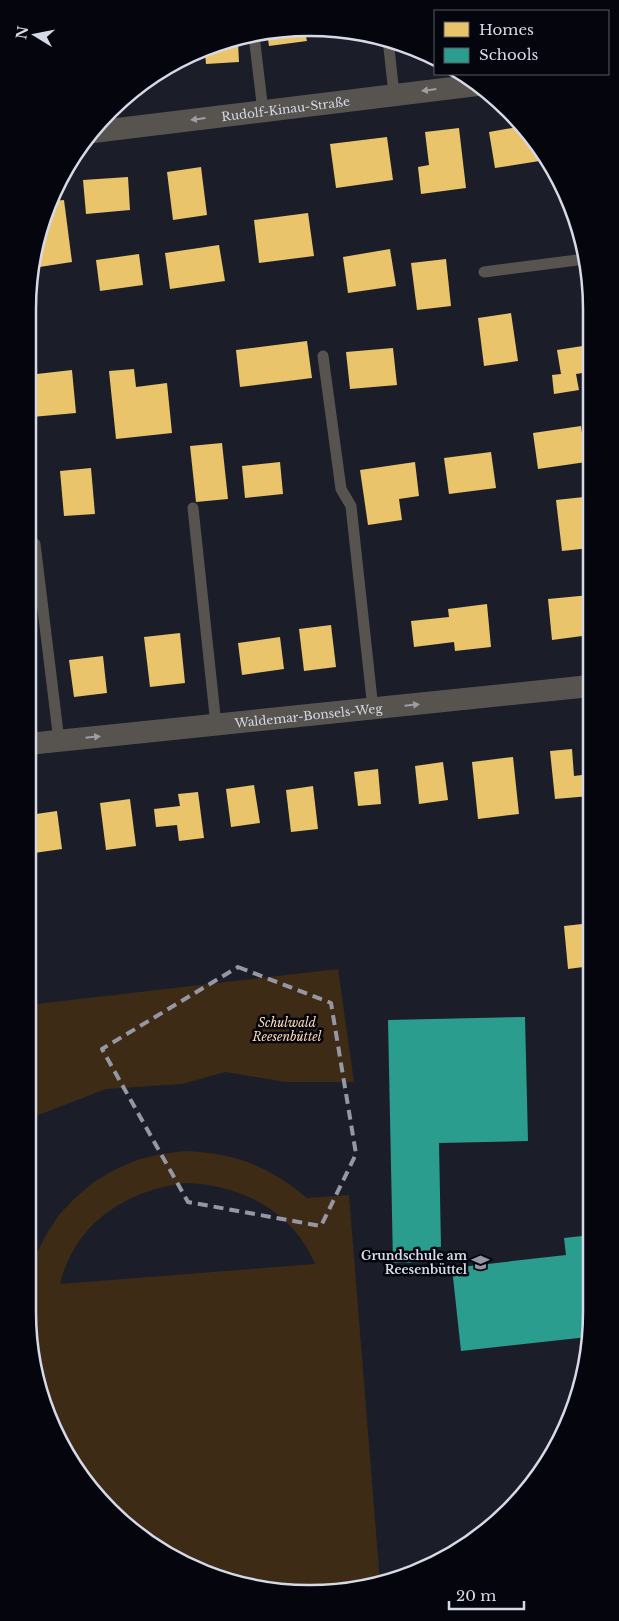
<svg xmlns="http://www.w3.org/2000/svg" width="619" height="1621" viewBox="0 0 619 1621" font-family="'Libre Baskerville',serif">
<style>
.green{fill:#3d2b16;fill-rule:evenodd}
.homes{fill:#e9c46a}
.schools{fill:#2a9d8f}
.lines{fill:none;stroke-linecap:round;stroke-linejoin:round}
.lane{stroke:#575450;stroke-width:11}
.street{stroke:#575450;stroke-width:22}
.oneway{fill:#9d9da3}
.marked{fill:none;stroke:#9598a4;stroke-width:4;stroke-dasharray:10 6;stroke-linejoin:round}
.labels{text-anchor:middle;dominant-baseline:central;stroke-width:5;stroke-linejoin:round;paint-order:stroke}
.street-label{font-size:12px;fill:#d6d9e7;stroke:#05060d}
.park-label{font-size:12px;font-style:italic;fill:#fddbb6;stroke:#05060d}
.poi-label{font-size:12px;font-weight:bold;fill:#d6d9e7;stroke:#05060d;text-anchor:end}
.rim{fill:none;stroke:#d6d9e7;stroke-width:2.5}
</style>
<rect width="100%" height="100%" fill="#1b1e28"/>
<!-- green -->
<g class="green">
<path d="M338 969 354 1082H286L225 1072 182 1084 106 1089 28 1119V1005Z"/>
<path d="M185 1151C235 1153 269 1166 307 1198L349 1195 380 1582 365 1588 272 1591 169 1556 97 1497 43 1402 28 1311V1280L34 1259 45 1237 58 1216 75 1198 94 1182 114 1170 137 1160 161 1154ZM186 1183C241 1185 293 1211 315 1264L60 1284C75 1223 126 1190 186 1183Z"/>
</g>
<!-- homes -->
<g class="homes">
<path d="M273 30 305 32 307 41 269 46 267 32Z"/>
<path d="M238 42 239 62 206 64 205 53Z"/>
<path d="M523 126 546 160 495 168 489 132Z"/>
<path d="M459 128 466 188 421 194 418 167 429 165 425 132Z"/>
<path d="M387 137 393 180 336 188 330 144Z"/>
<path d="M201 167 207 215 173 220 167 172Z"/>
<path d="M128 177 130 210 86 214 83 180Z"/>
<path d="M64 200 72 262 33 268 37 236 54 201Z"/>
<path d="M308 213 314 256 259 263 254 220Z"/>
<path d="M219 245 225 281 170 289 165 253Z"/>
<path d="M390 249 396 286 348 293 343 257Z"/>
<path d="M139 254 143 285 100 291 96 260Z"/>
<path d="M446 259 451 306 417 310 411 263Z"/>
<path d="M511 313 518 361 484 366 478 318Z"/>
<path d="M307 341 312 378 240 387 236 350Z"/>
<path d="M589 345V372L576 374 579 390 554 394 552 375 561 374 557 350Z"/>
<path d="M393 348 397 385 350 389 346 352Z"/>
<path d="M134 369 136 387 167 383 172 433 116 439 109 371Z"/>
<path d="M72 370 76 413 32 417 28 375Z"/>
<path d="M581 426 586 462 538 469 533 433Z"/>
<path d="M222 443 228 499 196 502 190 446Z"/>
<path d="M491 452 496 488 449 494 444 458Z"/>
<path d="M280 462 283 494 245 498 242 466Z"/>
<path d="M415 462 419 496 399 499 402 520 368 525 360 470Z"/>
<path d="M91 468 95 514 64 516 60 471Z"/>
<path d="M584 497 590 548 562 551 556 500Z"/>
<path d="M590 595V635L552 640 548 599Z"/>
<path d="M487 604 491 647 455 651 454 642 414 647 411 621 449 617 448 609Z"/>
<path d="M331 625 336 667 304 671 299 629Z"/>
<path d="M180 633 185 683 150 687 144 637Z"/>
<path d="M280 637 284 669 242 675 238 643Z"/>
<path d="M103 656 107 693 74 697 69 660Z"/>
<path d="M572 749 574 776 590 774V796L555 799 550 751Z"/>
<path d="M513 757 519 814 478 819 472 762Z"/>
<path d="M443 762 448 800 419 804 415 766Z"/>
<path d="M378 769 381 804 358 806 354 772Z"/>
<path d="M254 785 260 823 231 827 226 789Z"/>
<path d="M313 786 318 829 291 832 286 790Z"/>
<path d="M198 792 204 838 179 841 177 825 156 827 154 809 180 806 178 794Z"/>
<path d="M130 799 136 846 106 850 100 803Z"/>
<path d="M57 811 62 849 34 853 29 815Z"/>
<path d="M591 923V966L568 969 564 926Z"/>
</g>
<!-- schools -->
<g class="schools">
<path d="M525 1017 528 1141 439 1143 441 1247H432V1262L393 1263 388 1020Z"/>
<path d="M591 1235 592 1312 588 1337 461 1351 452 1268 566 1255 564 1238Z"/>
</g>
<g class="lines">
<!-- lane -->
<g class="lane">
<path d="M254 36 263 111"/>
<path d="M388 39 394 94"/>
<path d="M484 272 585 259"/>
<path d="M323 356 341 489 351 506 373 709"/>
<path d="M193 508 216 725"/>
<path d="M35 544 59 741"/>
</g>
<!-- street -->
<g class="street">
<path id="s1" d="M93 132 477 85"/>
<path id="s2" d="M28 744 590 686"/>
</g>
</g>
<!-- one-way arrows -->
<defs><path id="oneway-solid" d="M-6-.8H1V-3.2L6.5 0L1 3.2V.8H-6Z" transform="scale(1.25)"/></defs>
<g class="oneway">
<use href="#oneway-solid" transform="translate(429 90) rotate(173)"/>
<use href="#oneway-solid" transform="translate(198 119) rotate(173)"/>
<use href="#oneway-solid" transform="translate(412 705) rotate(-6)"/>
<use href="#oneway-solid" transform="translate(93 737) rotate(-6)"/>
</g>
<!-- marked area -->
<path class="marked" d="M238 967 331 1003 356 1154 321 1226 188 1202 102 1049Z"/>
<!-- icons -->
<defs>
<symbol id="school-bare" viewBox="-9 -9 18 18"><path d="M0-5L7-2L0 1L-7-2ZM-4 1L0 2.5L4 1V4Q0 6-4 4Z" fill="#9598a4" stroke="#05060d" stroke-width="2.5" paint-order="stroke"/></symbol>
</defs>
<g fill-rule="evenodd">
<use href="#school-bare" x="468" y="1250" width="25" height="25"/>
</g>
<g class="labels">
<!-- street labels -->
<g class="street-label">
<text stroke="none"><textPath href="#s1" startOffset="194">Rudolf-Kinau-Straße</textPath></text>
<text stroke="none"><textPath href="#s2" startOffset="282">Waldemar-Bonsels-Weg</textPath></text>
</g>
<!-- park labels -->
<g class="park-label">
<text x="287" y="1022">Schulwald<tspan x="287" dy="14">Reesenbüttel</tspan></text>
</g>
<!-- poi labels -->
<g class="poi-label">
<text x="467" y="1255">Grundschule am<tspan x="467" dy="14">Reesenbüttel</tspan></text>
</g>
</g>
<!-- crop -->
<path d="M0 0H619V1621H0ZM309 36H310A273 273 0 0 1 583 309V1312A273 273 0 0 1 310 1585H309A273 273 0 0 1 36 1312V309A273 273 0 0 1 309 36Z" fill="#05060d" fill-rule="evenodd"/>
<path class="rim" d="M309 36H310A273 273 0 0 1 583 309V1312A273 273 0 0 1 310 1585H309A273 273 0 0 1 36 1312V309A273 273 0 0 1 309 36Z"/>
<!-- legend -->
<rect x="434" y="10" width="175" height="65" fill="#05060d" stroke="#595a64"/>
<rect x="444" y="22" width="25" height="15" fill="#e9c46a" stroke="#595a64"/>
<text x="479" y="35" font-size="15" fill="#d6d9e7">Homes</text>
<rect x="444" y="48" width="25" height="15" fill="#2a9d8f" stroke="#595a64"/>
<text x="479" y="60" font-size="15" fill="#d6d9e7">Schools</text>
<!-- north arrow -->
<g transform="translate(35 35) rotate(280)" stroke="#05060d" stroke-width="4" paint-order="stroke">
<path d="M0-4L9 19L0 12L-9 19Z" fill="#d6d9e7"/>
<text y="-8" font-size="14" font-weight="bold" text-anchor="middle" fill="#d6d9e7">N</text>
</g>
<!-- scale -->
<path d="M449 1601v8h75v-8" fill="none" stroke="#d6d9e7" stroke-width="2.5"/>
<text x="456" y="1601" font-size="15" fill="#d6d9e7" stroke="#05060d" stroke-width="4" paint-order="stroke">20 m</text>
</svg>
